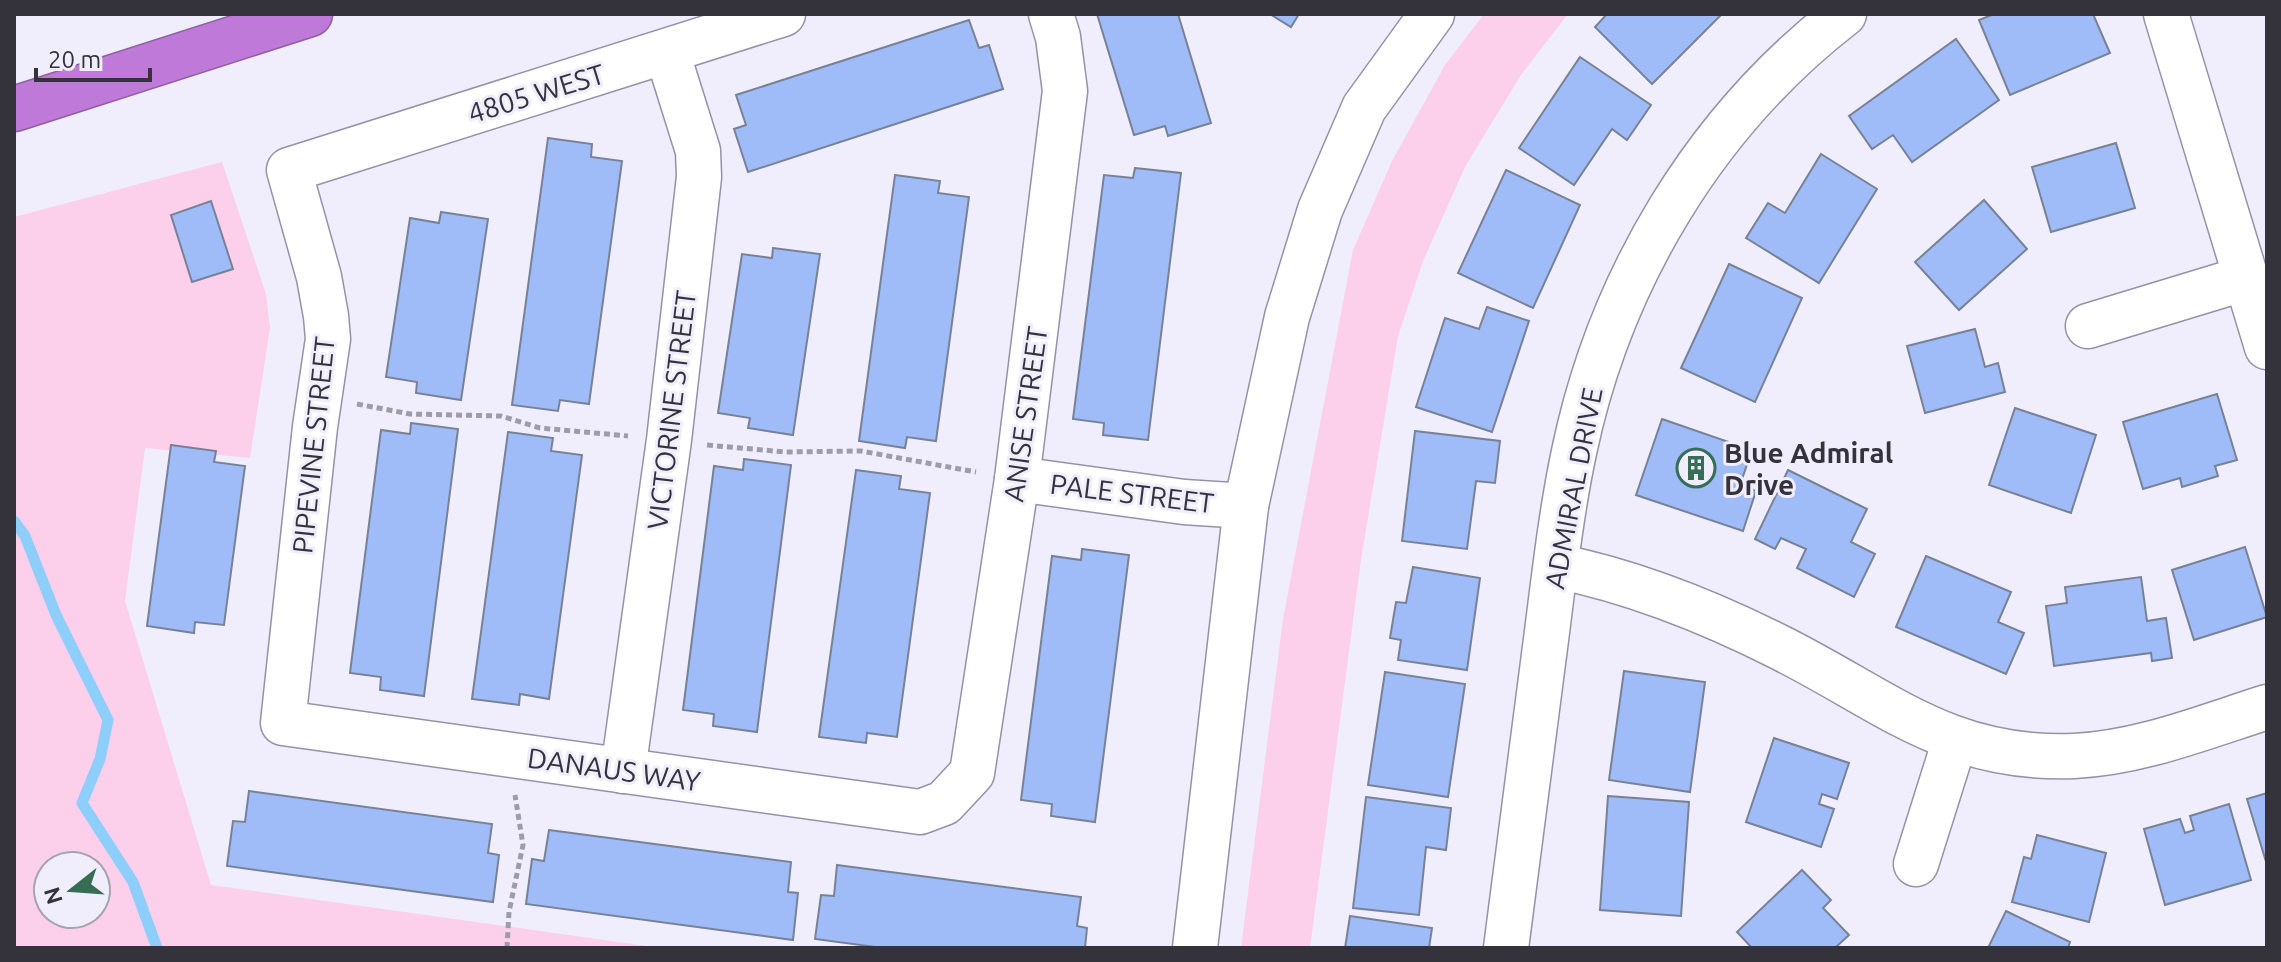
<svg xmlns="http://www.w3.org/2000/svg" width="2281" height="962" viewBox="0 0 2281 962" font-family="Ubuntu,sans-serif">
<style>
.green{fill:#fccfea;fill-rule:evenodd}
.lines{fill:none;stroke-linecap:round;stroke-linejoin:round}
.stream{stroke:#8dcefb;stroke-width:11}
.building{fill:#a0bcf8;stroke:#788296;stroke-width:2}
.minor-casing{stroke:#9592a8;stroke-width:47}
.highway-casing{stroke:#8e60a2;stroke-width:47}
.path{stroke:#9e9ca9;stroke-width:5;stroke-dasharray:6 4;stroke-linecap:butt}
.minor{stroke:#fff;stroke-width:44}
.highway{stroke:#bf79d9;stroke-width:44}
.labels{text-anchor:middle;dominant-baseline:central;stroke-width:6;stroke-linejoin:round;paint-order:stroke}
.street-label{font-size:28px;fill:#34333c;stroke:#f0eefd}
.poi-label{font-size:28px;font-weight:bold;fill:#34333c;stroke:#f0eefd;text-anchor:start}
</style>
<rect width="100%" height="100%" fill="#f0eefd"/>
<!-- green -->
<g class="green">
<path d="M1484 14H1568L1521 75 1466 165 1423 261 1398 336 1361 560 1310 948H1241L1283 619 1353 250 1392 161 1445 65Z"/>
<path d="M222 162 266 294 270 328 250 458 145 448 125 601 211 885 661 948H14V217ZM48 866H96V914H48Z"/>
</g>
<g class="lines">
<!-- stream -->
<path class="stream" d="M14 521 25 536 56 615 108 720 100 759 82 803 133 882 157 948"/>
</g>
<!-- building -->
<g class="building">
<path d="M1097 14H1178L1211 123 1168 136 1165 126 1134 135Z"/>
<path d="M1270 14H1299L1291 27Z"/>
<path d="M1607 14H1722L1652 84 1595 27Z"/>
<path d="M1994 14H2093L2110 53 2010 95 1979 20Z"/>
<path d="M969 20 979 48 989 45 1003 89 748 172 734 129 746 125 736 95Z"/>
<path d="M1956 39 1999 100 1912 162 1893 135 1872 149 1849 116Z"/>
<path d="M1580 57 1651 105 1627 140 1612 129 1574 185 1519 148Z"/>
<path d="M548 138 592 144 591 157 622 161 589 404 560 400 558 411 512 405Z"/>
<path d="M2116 143 2135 208 2051 232 2032 167Z"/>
<path d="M1821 154 1877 189 1819 283 1746 238 1768 203 1785 213Z"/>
<path d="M1135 168 1181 173 1148 440 1103 435 1104 423 1073 419 1104 175 1133 178Z"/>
<path d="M1506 170 1580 205 1533 308 1458 273Z"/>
<path d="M895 175 940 181 938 193 969 197 936 441 907 437 905 448 859 441Z"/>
<path d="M1984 200 2027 249 1959 310 1915 262Z"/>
<path d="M211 201 233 269 192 282 171 215Z"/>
<path d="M441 212 488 219 461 400 416 393 417 382 386 377 410 218 439 223Z"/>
<path d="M773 248 820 254 793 435 748 428 750 418 718 413 742 254 772 258Z"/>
<path d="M1729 264 1802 298 1755 402 1681 368Z"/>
<path d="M1487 307 1529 321 1492 432 1416 407 1445 318 1479 329Z"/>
<path d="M1975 329 1985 367 1998 363 2005 392 1925 413 1907 346Z"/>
<path d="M2217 394 2237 460 2215 466 2218 476 2182 487 2180 478 2143 489 2123 422Z"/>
<path d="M2015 408 2096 435 2071 513 1989 485Z"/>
<path d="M1662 419 1752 450 1740 485 1756 491 1743 531 1636 495Z"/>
<path d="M411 423 458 429 424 696 380 690 381 677 350 673 381 430 410 434Z"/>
<path d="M1415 431 1500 441 1495 483 1476 481 1467 549 1402 541Z"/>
<path d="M508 432 553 438 551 451 582 455 549 699 520 694 519 705 472 699Z"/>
<path d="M171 445 216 451 214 462 245 466 224 625 195 622 194 633 147 626Z"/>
<path d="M744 459 791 465 757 732 713 726 714 714 683 710 714 466 743 470Z"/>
<path d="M856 470 901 476 899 489 930 493 897 737 867 733 866 743 819 737Z"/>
<path d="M1788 470 1867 509 1851 542 1875 554 1854 597 1797 568 1806 549 1781 538 1775 549 1755 539Z"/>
<path d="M2245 547 2267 617 2194 640 2172 570Z"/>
<path d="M1082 549 1129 555 1095 822 1051 816 1052 804 1021 800 1052 556 1081 560Z"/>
<path d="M1926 556 2011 592 1998 622 2024 633 2006 674 1896 627Z"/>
<path d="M1413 567 1480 578 1467 670 1398 660 1401 640 1390 638 1396 602 1406 603Z"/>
<path d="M2141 577 2147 621 2166 618 2172 658 2152 661 2151 653 2054 666 2046 606 2067 603 2065 587Z"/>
<path d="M1624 671 1705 682 1690 792 1609 780Z"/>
<path d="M1385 672 1465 684 1448 797 1368 785Z"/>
<path d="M1774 738 1849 763 1837 799 1822 794 1819 804 1834 809 1821 847 1746 822Z"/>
<path d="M249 791 492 824 488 853 499 855 493 902 227 866 233 821 245 822Z"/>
<path d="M2267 793V865L2247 799Z"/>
<path d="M1608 796 1689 802 1681 916 1600 910Z"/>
<path d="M1366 797 1451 808 1446 850 1426 847 1419 915 1353 908Z"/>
<path d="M2229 804 2251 880 2165 905 2144 829 2180 819 2185 833 2194 830 2190 816Z"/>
<path d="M549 830 791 862 788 892 798 893 793 940 526 904 532 859 544 861Z"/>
<path d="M2037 835 2106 853 2089 922 2012 902 2024 857 2031 859Z"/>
<path d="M837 865 1081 897 1077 926 1087 928 1085 948H883L815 939 821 895 834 896Z"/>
<path d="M1802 870 1831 900 1823 908 1849 935 1835 948H1752L1737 932Z"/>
<path d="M2006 911 2070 942 2068 948H1988Z"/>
<path d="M1350 916 1432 928 1429 948H1345Z"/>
</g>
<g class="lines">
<defs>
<g id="minor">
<path d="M783 14 289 170 319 277 326 316 328 339 315 427 283 723 920 812 944 803 972 773 1017 479 1065 91 1058 37 1051 14"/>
<path d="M2166 14 2267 347"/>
<path d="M2088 326 2246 278"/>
<path d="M1017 479 1184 502 1246 506"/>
<path d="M1556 566C1636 582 1710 612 1783 649 1886 701 1949 761 2074 756 2140 753 2204 727 2267 707"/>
<path d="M623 771 669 440 699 177 698 151 667 52"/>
<path d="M1916 864 1955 740"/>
<path d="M1195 948 1246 506 1287 317 1320 210 1364 108 1432 14"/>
<path d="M1506 948C1519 850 1531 752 1544 655 1553 587 1560 518 1574 452 1610 280 1704 122 1844 14"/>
</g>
<path id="highway" d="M14 109 310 14"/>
</defs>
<!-- minor casing -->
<use href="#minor" class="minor-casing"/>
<!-- highway casing -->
<use href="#highway" class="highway-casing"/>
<!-- path -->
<g class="path">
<path d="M357 404 410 414 501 416 540 428 628 436"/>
<path d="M707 445 785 452 861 451 976 472"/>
<path d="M507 948 509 912 523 845 515 795"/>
</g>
<!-- minor -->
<use href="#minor" class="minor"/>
<!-- highway -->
<use href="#highway" class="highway"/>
</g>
<!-- icons -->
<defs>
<symbol id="building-ring" viewBox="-11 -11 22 22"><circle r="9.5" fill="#f0eefd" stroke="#366e55" stroke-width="1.5"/><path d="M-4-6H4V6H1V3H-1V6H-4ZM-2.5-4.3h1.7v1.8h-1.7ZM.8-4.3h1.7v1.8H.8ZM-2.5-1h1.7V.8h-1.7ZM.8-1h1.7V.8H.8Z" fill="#366e55"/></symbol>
</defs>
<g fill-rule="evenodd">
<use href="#building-ring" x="1674" y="446" width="44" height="44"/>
</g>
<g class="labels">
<!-- street labels -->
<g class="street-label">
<text transform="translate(536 93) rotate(-17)">4805 WEST</text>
<text transform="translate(671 410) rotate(-83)">VICTORINE STREET</text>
<text transform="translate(1025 414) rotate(-82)">ANISE STREET</text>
<text transform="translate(313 445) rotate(-84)">PIPEVINE STREET</text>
<text transform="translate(1573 488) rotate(-79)">ADMIRAL DRIVE</text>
<text transform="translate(1132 493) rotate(7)">PALE STREET</text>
<text transform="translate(614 769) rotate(8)">DANAUS WAY</text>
</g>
<!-- poi labels -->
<g class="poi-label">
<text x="1724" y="452">Blue Admiral<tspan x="1724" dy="32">Drive</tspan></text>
</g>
</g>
<!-- border -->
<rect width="2281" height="962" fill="none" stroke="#34333c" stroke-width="32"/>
<!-- north arrow -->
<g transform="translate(72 890) rotate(253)"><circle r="38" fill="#f0eefd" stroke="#a5a3b0" stroke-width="2"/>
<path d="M0-6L14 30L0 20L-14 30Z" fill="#366e55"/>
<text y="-12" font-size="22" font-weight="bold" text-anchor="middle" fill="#34333c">N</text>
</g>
<!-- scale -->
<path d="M36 68v12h114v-12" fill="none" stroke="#34333c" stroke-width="4"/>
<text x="48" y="68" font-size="24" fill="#34333c" stroke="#f0eefd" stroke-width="6" paint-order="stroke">20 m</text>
</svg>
